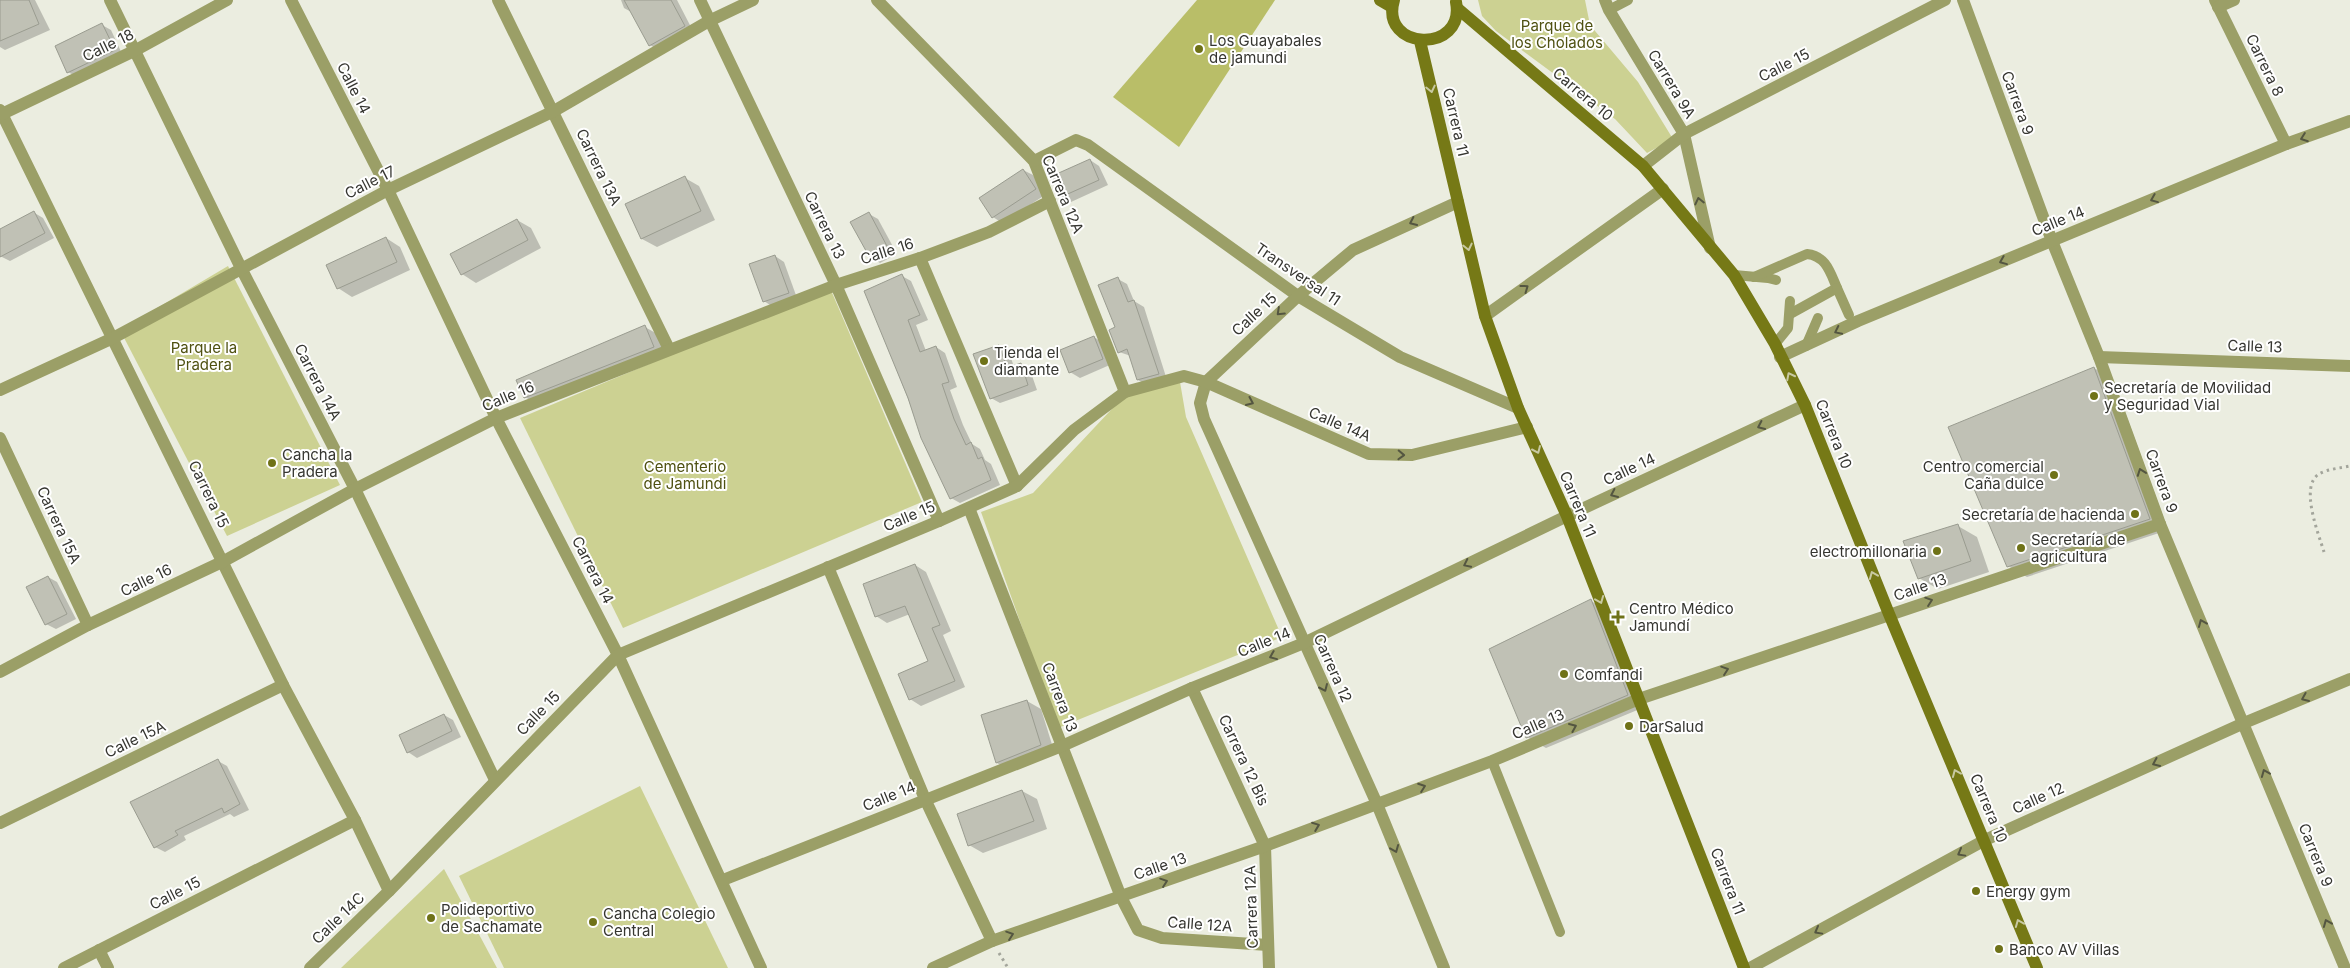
<svg xmlns="http://www.w3.org/2000/svg" width="2350" height="968" viewBox="0 0 2350 968" font-family="Inter,sans-serif">
<style>
.green{fill:#ccd192}
.water{fill:#b9be68}
.shadow{fill:#0003}
.building{fill:#c0c1b5;stroke:#9a9c90}
.lines{fill:none;stroke-linecap:round;stroke-linejoin:round}
.path{stroke:#a3a59b;stroke-width:3;stroke-dasharray:2.5 4;stroke-linecap:butt}
.service{stroke:#9b9f67;stroke-width:10}
.minor{stroke:#9b9f67;stroke-width:12}
.secondary{stroke:#767916;stroke-width:12}
.oneway{stroke:#c8c9a2}
.oneway2{stroke:#545641}
.poi-dot{fill:#6f7218;stroke:#fff;stroke-width:2}
.labels{text-anchor:middle;dominant-baseline:central;stroke-width:4;stroke-linejoin:round;paint-order:stroke}
.park-label{font-size:15px;fill:#4f5111;stroke:#fff}
.poi-label{font-size:15px;fill:#363631;stroke:#fff;text-anchor:start}
.street-label{font-size:15px;fill:#363631;stroke:#fff}
</style>
<rect width="100%" height="100%" fill="#ebede0"/>
<!-- green -->
<g class="green">
<path d="M1478 0H1585L1590 25 1638 82 1673 139 1647 153 1615 119 1496 31 1482 16Z"/>
<path d="M228 266 340 485 227 536 120 330Z"/>
<path d="M830 288 922 502 623 628 520 418Z"/>
<path d="M1180 382 1186 417 1282 637 1058 728 981 512 1033 493 1125 395Z"/>
<path d="M640 786 728 968H504L459 876Z"/>
<path d="M444 869 497 968H341Z"/>
</g>
<!-- water -->
<path class="water" d="M1197 0H1275L1179 147 1113 97Z"/>
<!-- shadow -->
<g class="shadow">
<path d="M0 0H35L50 30 5 50 0 47Z"/>
<path d="M621 0H677L693 31 660 51 650 45 633 13 624 8Z"/>
<path d="M102 25 111 30 123 56 77 77 68 72Z"/>
<path d="M1090 160 1099 166 1108 185 1071 202 1062 196Z"/>
<path d="M1023 170 1033 175 1045 195 1002 223 993 217Z"/>
<path d="M685 178 699 186 715 220 657 247 642 239 627 205Z"/>
<path d="M33 212 43 218 54 238 10 261 0 256V230Z"/>
<path d="M869 214 878 219 897 254 880 263 871 257 852 223Z"/>
<path d="M517 220 531 228 541 248 476 283 462 274Z"/>
<path d="M386 238 400 247 410 270 352 297 338 288Z"/>
<path d="M775 256 784 262 797 298 773 307 764 301Z"/>
<path d="M902 276 911 281 928 320 916 325 926 351 936 347 945 353 957 387 950 390 963 425 972 444 980 449 985 460 991 464 1000 485 960 503 951 498 923 437 866 292Z"/>
<path d="M1118 279 1127 284 1134 301 1144 307 1167 380 1147 385 1138 380 1131 356 1119 352 1117 328Z"/>
<path d="M645 327 659 335 668 355 540 406 525 397Z"/>
<path d="M1094 337 1103 343 1112 364 1080 378 1070 372Z"/>
<path d="M999 347 1009 352 1014 367 1020 365 1030 370 1037 390 1000 403 991 398Z"/>
<path d="M2094 368 2113 379 2168 530 2027 577 2008 566Z"/>
<path d="M1958 526 1977 537 1989 572 1938 589 1919 578Z"/>
<path d="M915 565 926 572 951 631 943 635 965 687 921 706 910 699 929 662 910 614 887 623 876 616Z"/>
<path d="M48 577 57 582 76 619 56 629 46 624Z"/>
<path d="M1591 601 1610 612 1647 706 1546 748 1527 737Z"/>
<path d="M1027 701 1041 709 1055 754 1011 771 997 763Z"/>
<path d="M444 715 453 720 461 737 417 758 408 752Z"/>
<path d="M218 761 227 766 249 810 234 817 230 814 184 836 186 840 165 852 155 847Z"/>
<path d="M1022 791 1037 799 1047 829 983 853 969 845Z"/>
</g>
<!-- building -->
<g class="building">
<path d="M0 0H29L39 24 0 41Z"/>
<path d="M624 0H671L685 26 649 46Z"/>
<path d="M102 23 115 50 67 73 55 46Z"/>
<path d="M1090 159 1099 180 1061 197 1052 176Z"/>
<path d="M1023 169 1036 189 992 218 979 198Z"/>
<path d="M685 176 701 211 641 239 625 204Z"/>
<path d="M34 211 45 233 0 257V229Z"/>
<path d="M869 212 888 248 870 258 850 222Z"/>
<path d="M517 219 528 240 461 275 450 254Z"/>
<path d="M386 237 397 262 337 289 326 265Z"/>
<path d="M775 255 789 293 763 302 749 264Z"/>
<path d="M902 274 920 315 908 320 920 352 936 346 949 382 942 384 954 419 966 445 971 442 978 459 982 457 991 480 950 499 921 438 908 398 864 291Z"/>
<path d="M1118 277 1128 302 1134 300 1159 374 1137 380 1127 349 1118 353 1109 330 1115 327 1098 285Z"/>
<path d="M645 325 654 347 524 398 516 380Z"/>
<path d="M1094 336 1103 359 1069 373 1060 350Z"/>
<path d="M999 345 1007 368 1021 363 1028 385 990 399 973 354Z"/>
<path d="M2094 367 2150 519 2007 567 1948 427Z"/>
<path d="M1958 524 1971 561 1918 579 1903 541Z"/>
<path d="M915 564 940 625 932 628 955 681 909 700 898 674 928 661 905 606 875 617 863 584Z"/>
<path d="M48 576 67 614 45 625 26 587Z"/>
<path d="M1591 599 1628 695 1526 738 1489 649Z"/>
<path d="M1027 700 1041 745 996 763 981 715Z"/>
<path d="M444 714 452 731 407 753 399 735Z"/>
<path d="M218 759 240 804 224 813 222 808 175 831 178 835 154 848 130 802Z"/>
<path d="M1022 790 1034 821 968 846 957 814Z"/>
</g>
<g class="lines">
<!-- path -->
<g class="path">
<path d="M2324 552C2319 535 2299 486 2319 474 2327 469 2341 468 2350 466"/>
<path d="M999 953 1008 968"/>
</g>
<!-- service -->
<g class="service">
<path d="M1609 10 1628 0"/>
<path d="M1734 275 1768 278 1776 280"/>
<path d="M1754 277 1807 254C1826 256 1830 272 1837 288L1790 314"/>
<path d="M1837 288 1849 315"/>
<path d="M1775 344 1788 328 1790 301"/>
<path d="M1806 346 1818 318"/>
<path d="M1492 761 1560 932"/>
</g>
<!-- minor -->
<g class="minor">
<path d="M110 0 241 268 355 489 495 780"/>
<path d="M291 0 388 190 496 418 618 655 761 968"/>
<path d="M498 0 669 349"/>
<path d="M700 0 836 285 939 521"/>
<path d="M877 0 1034 161 1125 392"/>
<path d="M1605 0 1609 10 1684 134 1710 248"/>
<path d="M1963 0 2052 241 2099 357 2160 524 2345 968"/>
<path d="M2215 0 2286 144"/>
<path d="M2218 7 2234 0"/>
<path d="M0 110 283 685 355 820 389 891"/>
<path d="M2 114 136 50 227 0"/>
<path d="M1034 161 1076 140 1088 145 1298 296 1400 357 1518 408"/>
<path d="M1643 166 1684 134 1945 0"/>
<path d="M920 258 1017 486"/>
<path d="M1485 316 1663 189"/>
<path d="M1780 357 1858 321 2286 144 2350 121"/>
<path d="M2099 357 2350 366"/>
<path d="M1206 382 1200 403 1204 419 1377 804 1444 968"/>
<path d="M1206 382 1298 296 1353 250 1458 202"/>
<path d="M0 390 113 338 388 190 554 111 709 21 753 0"/>
<path d="M0 438 88 625"/>
<path d="M969 508 1121 897 1138 930 1162 938 1268 945"/>
<path d="M828 567 925 799 992 941"/>
<path d="M0 672 88 625 224 561 355 489 496 418 836 285 920 258 989 232 1050 201"/>
<path d="M1192 688 1265 846 1269 968"/>
<path d="M0 823 283 685"/>
<path d="M723 880 1062 746 1192 688 1304 643 1567 516 1805 405"/>
<path d="M99 950 108 968"/>
<path d="M64 968 355 820"/>
<path d="M310 968 389 891 618 655 939 521 1017 486 1074 430 1125 392 1184 376 1206 382 1369 454 1412 455 1527 427"/>
<path d="M933 968 992 941 1265 846 1492 761 1639 699 2160 524"/>
<path d="M1750 968 1985 840 2244 723 2350 679"/>
</g>
<!-- secondary -->
<g class="secondary">
<path d="M1380 0 1392 7"/>
<path d="M1394 0C1379 51 1466 54 1456 2"/>
<path d="M1457 8 1643 166 1734 275 1775 344 1805 405 1889 614 2037 968"/>
<path d="M1420 41 1485 316 1518 408 1567 516 1744 968"/>
</g>
</g>
<!-- one-way arrows -->
<defs><path id="oneway-chevron" d="M-2-3.5L2.5 0L-2 3.5" fill="none" stroke-width="1.6" stroke-linecap="round" stroke-linejoin="round" transform="scale(1.25)"/></defs>
<g class="oneway">
<use href="#oneway-chevron" transform="translate(1431 89) rotate(77)"/>
<use href="#oneway-chevron" transform="translate(1468 247) rotate(77)"/>
<use href="#oneway-chevron" transform="translate(1790 376) rotate(-117)"/>
<use href="#oneway-chevron" transform="translate(1537 450) rotate(66)"/>
<use href="#oneway-chevron" transform="translate(1873 575) rotate(-112)"/>
<use href="#oneway-chevron" transform="translate(1600 600) rotate(68)"/>
<use href="#oneway-chevron" transform="translate(1956 773) rotate(-113)"/>
<use href="#oneway-chevron" transform="translate(2019 923) rotate(-112)"/>
</g>
<g class="oneway2">
<use href="#oneway-chevron" transform="translate(2304 138) rotate(160)"/>
<use href="#oneway-chevron" transform="translate(2154 199) rotate(158)"/>
<use href="#oneway-chevron" transform="translate(1699 201) rotate(-103)"/>
<use href="#oneway-chevron" transform="translate(1413 222) rotate(155)"/>
<use href="#oneway-chevron" transform="translate(2003 261) rotate(158)"/>
<use href="#oneway-chevron" transform="translate(1525 288) rotate(-36)"/>
<use href="#oneway-chevron" transform="translate(1280 312) rotate(137)"/>
<use href="#oneway-chevron" transform="translate(1838 331) rotate(154)"/>
<use href="#oneway-chevron" transform="translate(1250 402) rotate(24)"/>
<use href="#oneway-chevron" transform="translate(1761 426) rotate(155)"/>
<use href="#oneway-chevron" transform="translate(1401 455) rotate(2)"/>
<use href="#oneway-chevron" transform="translate(2141 472) rotate(-110)"/>
<use href="#oneway-chevron" transform="translate(1614 494) rotate(155)"/>
<use href="#oneway-chevron" transform="translate(1467 564) rotate(154)"/>
<use href="#oneway-chevron" transform="translate(1929 601) rotate(-19)"/>
<use href="#oneway-chevron" transform="translate(2202 623) rotate(-113)"/>
<use href="#oneway-chevron" transform="translate(1273 656) rotate(158)"/>
<use href="#oneway-chevron" transform="translate(1725 670) rotate(-19)"/>
<use href="#oneway-chevron" transform="translate(1324 688) rotate(66)"/>
<use href="#oneway-chevron" transform="translate(2305 698) rotate(157)"/>
<use href="#oneway-chevron" transform="translate(1573 727) rotate(-23)"/>
<use href="#oneway-chevron" transform="translate(2156 763) rotate(156)"/>
<use href="#oneway-chevron" transform="translate(2265 773) rotate(-112)"/>
<use href="#oneway-chevron" transform="translate(1422 787) rotate(-20)"/>
<use href="#oneway-chevron" transform="translate(1316 826) rotate(-21)"/>
<use href="#oneway-chevron" transform="translate(1395 849) rotate(68)"/>
<use href="#oneway-chevron" transform="translate(1961 853) rotate(151)"/>
<use href="#oneway-chevron" transform="translate(1164 882) rotate(-19)"/>
<use href="#oneway-chevron" transform="translate(2327 923) rotate(-112)"/>
<use href="#oneway-chevron" transform="translate(1818 931) rotate(151)"/>
<use href="#oneway-chevron" transform="translate(1010 935) rotate(-19)"/>
</g>
<!-- markers -->
<g class="poi-dot">
<circle cx="1199" cy="49" r="5"/>
<circle cx="984" cy="361" r="5"/>
<circle cx="2094" cy="396" r="5"/>
<circle cx="272" cy="463" r="5"/>
<circle cx="2054" cy="475" r="5"/>
<circle cx="2135" cy="514" r="5"/>
<circle cx="2021" cy="548" r="5"/>
<circle cx="1937" cy="551" r="5"/>
<path d="M1615.5 609.5h5v5h5v5h-5v5h-5v-5h-5v-5h5z"/>
<circle cx="1564" cy="674" r="5"/>
<circle cx="1629" cy="726" r="5"/>
<circle cx="1976" cy="891" r="5"/>
<circle cx="431" cy="918" r="5"/>
<circle cx="593" cy="922" r="5"/>
<circle cx="1999" cy="949" r="5"/>
</g>
<g class="labels">
<!-- park labels -->
<g class="park-label">
<text x="1557" y="25">Parque de<tspan x="1557" dy="17">los Cholados</tspan></text>
<text x="204" y="347">Parque la<tspan x="204" dy="17">Pradera</tspan></text>
<text x="685" y="466">Cementerio<tspan x="685" dy="17">de Jamundi</tspan></text>
</g>
<!-- poi labels -->
<g class="poi-label">
<text x="1209" y="40">Los Guayabales<tspan x="1209" dy="17">de jamundi</tspan></text>
<text x="994" y="352">Tienda el<tspan x="994" dy="17">diamante</tspan></text>
<text x="2104" y="387">Secretaría de Movilidad<tspan x="2104" dy="17">y Seguridad Vial</tspan></text>
<text x="282" y="454">Cancha la<tspan x="282" dy="17">Pradera</tspan></text>
<text x="2044" y="466" text-anchor="end">Centro comercial<tspan x="2044" dy="17">Caña dulce</tspan></text>
<text x="2125" y="514" text-anchor="end">Secretaría de hacienda</text>
<text x="2031" y="539">Secretaría de<tspan x="2031" dy="17">agricultura</tspan></text>
<text x="1927" y="551" text-anchor="end">electromillonaria</text>
<text x="1629" y="608">Centro Médico<tspan x="1629" dy="17">Jamundí</tspan></text>
<text x="1574" y="674">Comfandi</text>
<text x="1639" y="726">DarSalud</text>
<text x="1986" y="891">Energy gym</text>
<text x="441" y="909">Polideportivo<tspan x="441" dy="17">de Sachamate</tspan></text>
<text x="603" y="913">Cancha Colegio<tspan x="603" dy="17">Central</tspan></text>
<text x="2009" y="949">Banco AV Villas</text>
</g>
<!-- street labels -->
<g class="street-label">
<text transform="translate(108 45) rotate(-26)">Calle 18</text>
<text transform="translate(1784 65) rotate(-27)">Calle 15</text>
<text transform="translate(2265 65) rotate(64)">Carrera 8</text>
<text transform="translate(1672 84) rotate(59)">Carrera 9A</text>
<text transform="translate(354 88) rotate(63)">Calle 14</text>
<text transform="translate(1583 94) rotate(40)">Carrera 10</text>
<text transform="translate(2018 103) rotate(70)">Carrera 9</text>
<text transform="translate(1456 122) rotate(77)">Carrera 11</text>
<text transform="translate(599 167) rotate(64)">Carrera 13A</text>
<text transform="translate(370 182) rotate(-27)">Calle 17</text>
<text transform="translate(1063 194) rotate(67)">Carrera 12A</text>
<text transform="translate(2058 221) rotate(-22)">Calle 14</text>
<text transform="translate(825 225) rotate(64)">Carrera 13</text>
<text transform="translate(887 251) rotate(-18)">Calle 16</text>
<text transform="translate(1298 274) rotate(34)">Transversal 11</text>
<text transform="translate(1254 314) rotate(-43)">Calle 15</text>
<text transform="translate(2255 346) rotate(2)">Calle 13</text>
<text transform="translate(318 382) rotate(63)">Carrera 14A</text>
<text transform="translate(508 396) rotate(-23)">Calle 16</text>
<text transform="translate(1340 424) rotate(23)">Calle 14A</text>
<text transform="translate(1834 434) rotate(68)">Carrera 10</text>
<text transform="translate(1629 469) rotate(-25)">Calle 14</text>
<text transform="translate(2162 481) rotate(70)">Carrera 9</text>
<text transform="translate(209 494) rotate(64)">Carrera 15</text>
<text transform="translate(1578 504) rotate(67)">Carrera 11</text>
<text transform="translate(909 516) rotate(-23)">Calle 15</text>
<text transform="translate(59 525) rotate(65)">Carrera 15A</text>
<text transform="translate(593 570) rotate(63)">Carrera 14</text>
<text transform="translate(146 580) rotate(-26)">Calle 16</text>
<text transform="translate(1920 587) rotate(-19)">Calle 13</text>
<text transform="translate(1264 642) rotate(-22)">Calle 14</text>
<text transform="translate(1333 668) rotate(66)">Carrera 12</text>
<text transform="translate(1060 697) rotate(69)">Carrera 13</text>
<text transform="translate(538 713) rotate(-46)">Calle 15</text>
<text transform="translate(1538 724) rotate(-23)">Calle 13</text>
<text transform="translate(135 739) rotate(-26)">Calle 15A</text>
<text transform="translate(1244 760) rotate(65)">Carrera 12 Bis</text>
<text transform="translate(889 796) rotate(-22)">Calle 14</text>
<text transform="translate(2038 798) rotate(-24)">Calle 12</text>
<text transform="translate(1989 808) rotate(67)">Carrera 10</text>
<text transform="translate(2316 855) rotate(68)">Carrera 9</text>
<text transform="translate(1160 866) rotate(-19)">Calle 13</text>
<text transform="translate(1728 881) rotate(69)">Carrera 11</text>
<text transform="translate(175 893) rotate(-27)">Calle 15</text>
<text transform="translate(1251 907) rotate(-92)">Carrera 12A</text>
<text transform="translate(338 918) rotate(-44)">Calle 14C</text>
<text transform="translate(1200 924) rotate(4)">Calle 12A</text>
</g>
</g>
</svg>
